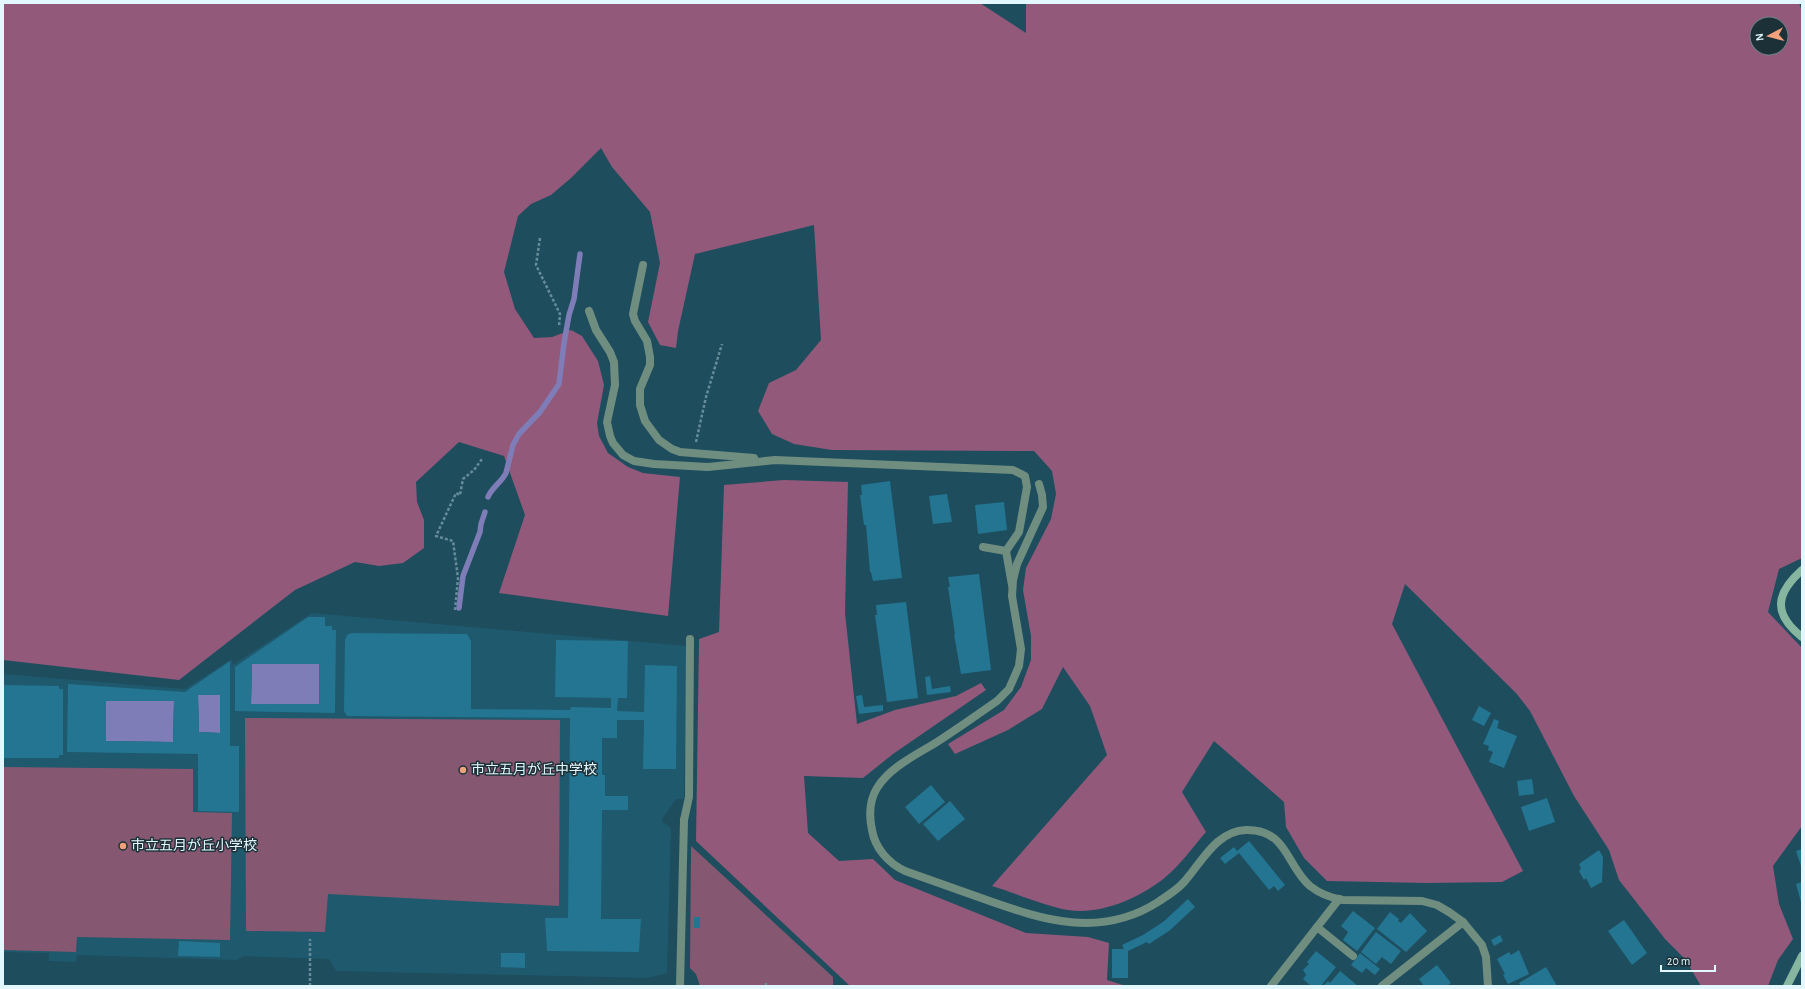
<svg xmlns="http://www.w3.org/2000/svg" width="1805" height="989" viewBox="0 0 1805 989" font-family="'Alegreya Sans','Noto Sans JP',sans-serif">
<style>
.built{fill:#1f596d}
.green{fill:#865771}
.forest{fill:#92597a;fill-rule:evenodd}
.water{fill:#7f7db8}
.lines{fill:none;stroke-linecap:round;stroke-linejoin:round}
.stream{stroke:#7f7db8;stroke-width:5.5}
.building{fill:#237591;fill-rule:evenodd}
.path{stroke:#668b99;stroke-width:2.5;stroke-dasharray:3 2;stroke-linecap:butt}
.lane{stroke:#708e80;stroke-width:8}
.street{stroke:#708e80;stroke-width:8}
.secondary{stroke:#86b5a0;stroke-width:8}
.poi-dot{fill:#f1a17d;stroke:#1c3037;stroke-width:1.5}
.labels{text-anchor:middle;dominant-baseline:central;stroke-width:3;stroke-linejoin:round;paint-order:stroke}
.poi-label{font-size:14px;fill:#e3f7ff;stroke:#1c3037;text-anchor:start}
</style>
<rect width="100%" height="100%" fill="#1e4d5e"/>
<!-- built -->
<path class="built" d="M312 613 687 646 684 799H676L662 819V823H665L671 829 667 973 647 978 336 971 329 959 243 956 237 960 77 955 76 962 49 961V953L3 952V674L185 689 232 659 233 665Z"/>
<!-- green -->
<g class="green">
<path d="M245 718 560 720 559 906 328 894 325 932 246 931Z"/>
<path d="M3 767 193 769V812L232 813 230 940 77 937 76 952 3 950Z"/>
<path d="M691 846 833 977V986H700L696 974 690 968Z"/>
</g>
<!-- forest -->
<g class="forest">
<path d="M3 3H980L1026 33V3H1799L1802 11V558L1779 569 1768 612 1802 648V826L1773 866 1779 904 1793 939 1778 960 1768 986H1701L1685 959 1665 939 1619 880 1609 850 1574 796 1530 711 1516 693 1405 584 1392 624 1523 871 1502 882 1427 883 1327 881 1304 858 1286 827 1284 802 1214 741 1182 792 1206 832C1192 848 1179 867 1162 880 1137 899 1100 915 1068 910 1045 906 1015 893 992 886L1107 755 1090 706 1063 667 1042 709 1008 730 955 754 948 744 1004 710 1021 687 1031 660V636L1023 590 1026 568 1051 519 1056 494 1052 471 1034 451 832 450 794 444 772 434 758 411 769 383 796 370 821 340 814 225 695 254 678 331 676 348 660 345 648 322 660 263 650 212 612 167 601 148 571 178 551 195 531 204 518 216 504 272 515 309 534 338 552 337 571 330 582 336 598 361 604 385 597 423 599 436 608 453 628 467 643 473 680 477 668 616 499 593 525 515 504 456 459 442 416 482 417 502 424 520V548L403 563 379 566 355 562 295 590 179 680 3 660ZM1757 24H1781V48H1757Z"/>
<path d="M784 480 848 482 845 613 857 724 895 710 956 696 981 683 986 690 893 754 863 778 804 776 808 833 839 861 873 859 895 880 1026 933 1088 937 1109 943 1107 980 1126 986H850L696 841 699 639 719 632 724 485Z"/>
</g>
<!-- water -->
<g class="water">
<path d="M252 664H319V704H251Z"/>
<path d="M198 695H220V733L199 732Z"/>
<path d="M106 701H174L173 742 106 741Z"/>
</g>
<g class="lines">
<!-- stream -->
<g class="stream">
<path d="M488 497C492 487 501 483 506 473L513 445 519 434 540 412 559 384 564 343 569 315 574 299 580 254"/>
<path d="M459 608 463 576 480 532 481 524 485 512"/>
</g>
</g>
<!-- building -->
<g class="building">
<path d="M890 481 902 578 873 581 871 572H870L866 525H864L860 495H862L861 485Z"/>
<path d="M947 494 952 522 933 524 929 496Z"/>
<path d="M1004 502 1007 530 978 534 975 505Z"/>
<path d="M979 574 991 670 961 674 954 634H955L948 587H950L948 577Z"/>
<path d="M906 602 918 698 887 702 875 615H877L876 605Z"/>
<path d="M308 617H325V626H332V630H336L335 713 235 711V667ZM252 664H319V704H251Z"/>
<path d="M351 633 467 634 471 641V709L570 710 571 707 611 708V698L555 697 556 640 628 641 627 698H618L617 711 644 712 645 665 677 666 676 769H643L644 720H617V738H602V775H605V796H628V810H602L601 919H641L639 952 547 951 545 918H568L570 718 347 716 344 711 345 640 347 635Z"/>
<path d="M230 661V746H239V812L198 811V754L67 752 68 684 185 692ZM198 695H220V733L199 732ZM106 701H174L173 742 106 741Z"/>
<path d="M930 676 932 689 950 686 951 692 927 695 925 677Z"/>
<path d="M3 685 59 686V689H63V755H59V758H3Z"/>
<path d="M862 695 864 707 883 705V711L859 714 856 696Z"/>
<path d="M1479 706 1491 713 1484 726 1472 720Z"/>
<path d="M1494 719 1499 721 1497 728 1517 736 1504 768 1489 762 1493 752 1488 750 1489 746 1483 744Z"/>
<path d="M1532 779 1534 794 1519 796 1517 781Z"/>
<path d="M931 785 945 802 919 824 905 807Z"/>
<path d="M1547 798 1555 822 1529 831 1521 807Z"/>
<path d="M950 801 965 819 938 841 923 824Z"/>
<path d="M1249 841 1285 885 1278 891 1274 886 1269 890 1239 853 1225 864 1220 858 1234 847 1237 851Z"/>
<path d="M1802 849V869L1796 851Z"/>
<path d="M1599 850 1603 857 1602 882 1591 888 1586 878 1584 880 1579 871 1581 868 1579 864Z"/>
<path d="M1802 882V906L1796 884Z"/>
<path d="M1188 899 1195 907 1169 931 1149 944 1147 942 1128 951V978H1112V949H1124L1122 945 1143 935 1163 922Z"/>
<path d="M1353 911 1375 928 1357 951 1343 940 1348 932 1341 926Z"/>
<path d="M1390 912 1399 919 1398 921 1401 923 1410 913 1427 931 1406 952 1377 929Z"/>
<rect x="694" y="917" width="6" height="11"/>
<path d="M1624 920 1647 953 1632 965 1608 931Z"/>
<path d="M1376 932 1401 951 1391 964 1382 957 1376 964 1361 952Z"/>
<path d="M1500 935 1503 941 1494 946 1491 940Z"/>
<path d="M179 941 220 943V957L178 956Z"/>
<path d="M1519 950 1529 974 1508 984 1503 975 1505 974 1497 959 1509 952 1511 955Z"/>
<path d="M1316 951 1336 967 1321 986H1311L1303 979 1306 975 1303 970 1309 964 1307 962Z"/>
<path d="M501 953H525V968L501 967Z"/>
<path d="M1360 953 1380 969 1375 975 1366 968 1362 973 1351 965Z"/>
<path d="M1437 965 1451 983 1447 986H1424L1419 979Z"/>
<path d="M1546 967 1557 986H1518L1520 985 1519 983Z"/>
<path d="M1340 971 1358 986H1323L1328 981 1330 983Z"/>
</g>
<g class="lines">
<!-- path -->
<g class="path">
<path d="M540 238 536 265 560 314 559 327"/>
<path d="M696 442 706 397 722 344"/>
<path d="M455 610 458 578 453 541 436 536 456 493 460 495 463 479 474 470 482 459"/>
<path d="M766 983V986"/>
<path d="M310 986V939"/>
</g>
<!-- lane -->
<g class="lane">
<path d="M643 265 633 314 635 321 647 341 650 357V365L640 389V405L645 421 659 440 672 449 680 452 754 458"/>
<path d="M589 311 596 330 610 352 614 362 615 385 607 422 610 436 613 443 623 455 634 461 654 464 708 467 775 460 1013 470 1025 476 1027 487 1019 532 1006 551"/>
<path d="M983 547 1006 551 1012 585"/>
<path d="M684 820 689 797 690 639"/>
</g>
<!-- street -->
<g class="street">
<path d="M1039 484 1042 495 1043 507 1017 564 1013 580 1012 596 1021 649 1019 666 1009 689 997 701C977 715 957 729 937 742 916 755 890 767 877 788 869 801 869 816 872 830 875 848 888 863 905 871 931 880 958 890 984 899 1043 920 1100 939 1158 902 1167 896 1177 890 1184 882 1202 862 1216 831 1246 830 1287 829 1286 865 1310 886 1320 894 1331 898 1343 900L1422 901 1437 905 1449 912 1463 922 1482 945 1486 957 1488 986"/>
<path d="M1317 927 1353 956"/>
<path d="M680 986 684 820"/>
<path d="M1271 986 1339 899"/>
<path d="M1382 986 1463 922"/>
</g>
<!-- secondary -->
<g class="secondary">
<path d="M1802 570C1775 594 1773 614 1802 637"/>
<path d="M1787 986 1802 956"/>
</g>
</g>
<!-- markers -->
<g class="poi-dot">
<circle cx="463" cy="770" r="4"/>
<circle cx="123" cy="846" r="4"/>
</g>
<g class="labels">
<!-- poi labels -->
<g class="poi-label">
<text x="471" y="770">市立五月が丘中学校</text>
<text x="131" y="846">市立五月が丘小学校</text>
</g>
</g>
<!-- border -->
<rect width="1805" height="989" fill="none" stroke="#e3f7ff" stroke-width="8"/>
<!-- north arrow -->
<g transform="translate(1769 36) rotate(263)"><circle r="19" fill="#1c3037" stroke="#6c8087"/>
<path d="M0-3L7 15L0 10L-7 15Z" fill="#f1a17d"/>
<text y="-6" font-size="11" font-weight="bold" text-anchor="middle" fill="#e3f7ff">N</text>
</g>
<!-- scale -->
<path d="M1661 965v6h54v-6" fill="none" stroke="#e3f7ff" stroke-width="2"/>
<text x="1667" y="965" font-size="12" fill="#e3f7ff" stroke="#1c3037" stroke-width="3" paint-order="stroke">20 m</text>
</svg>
